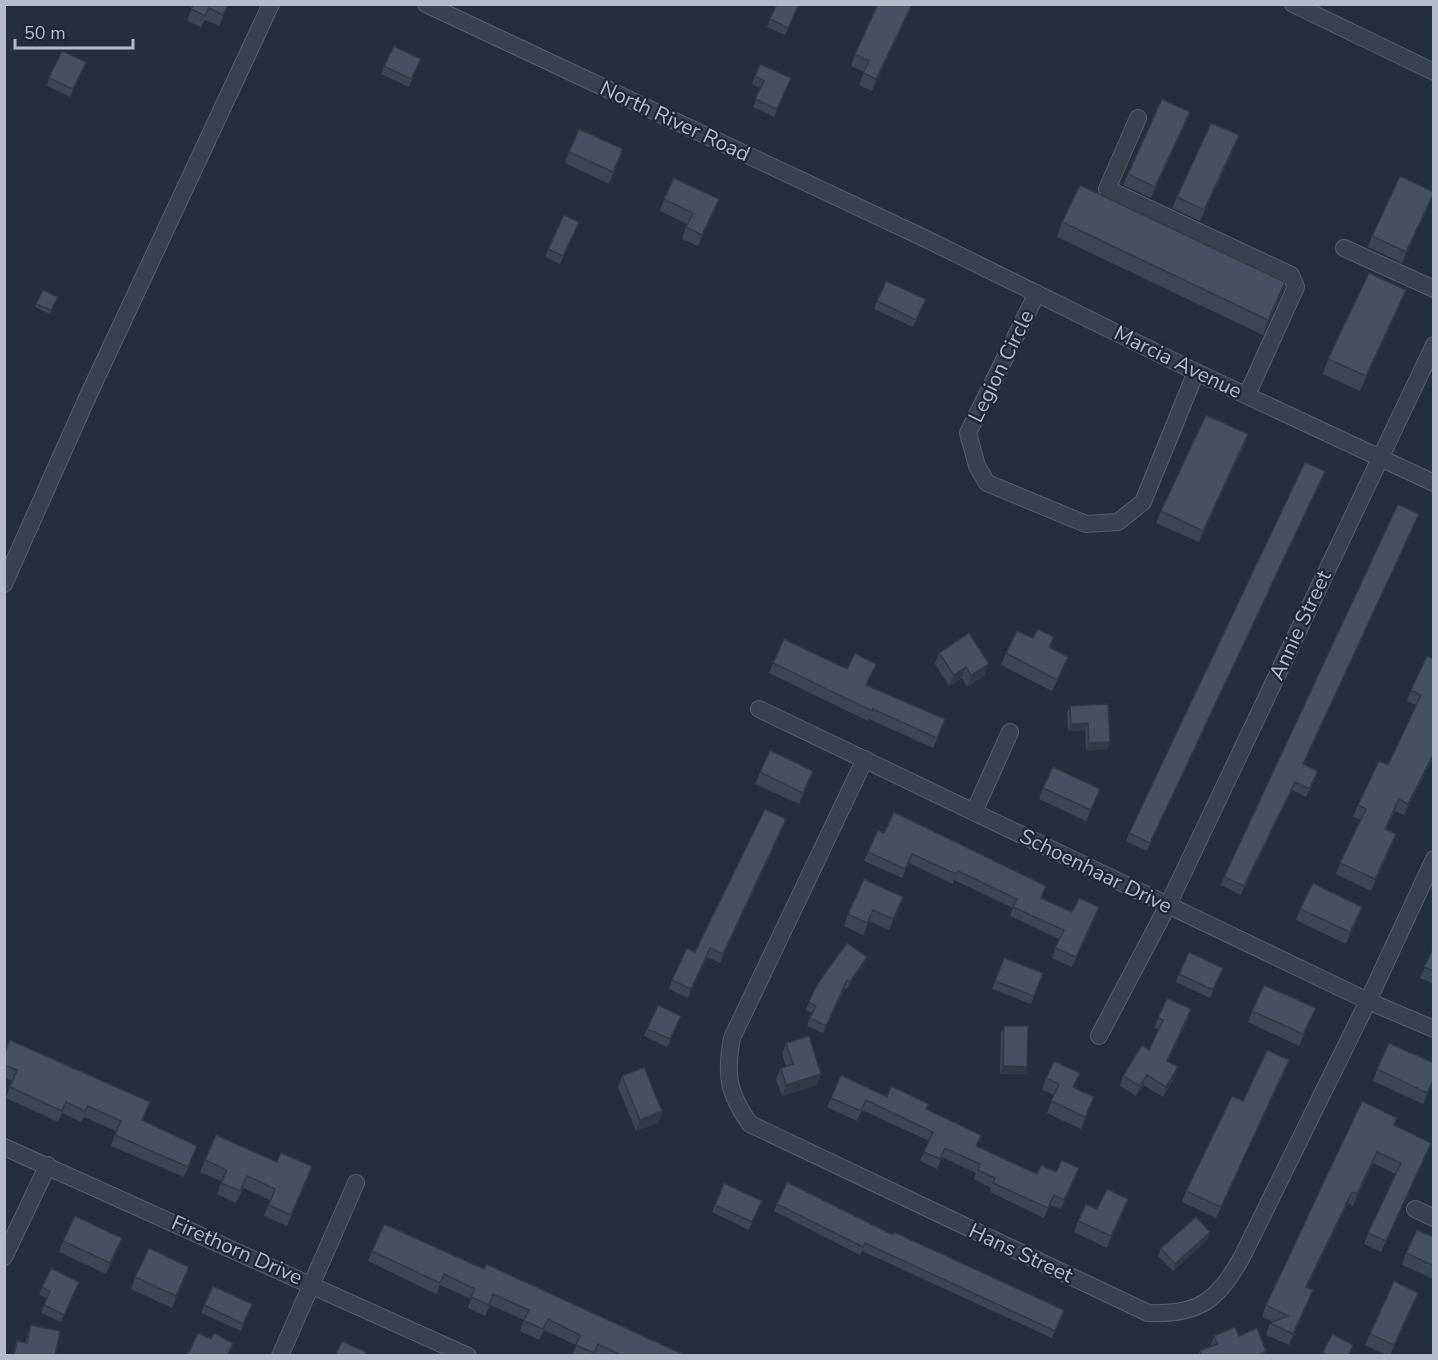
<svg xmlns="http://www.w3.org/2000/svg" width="1438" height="1360" viewBox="0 0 1438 1360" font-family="'Nunito Sans',sans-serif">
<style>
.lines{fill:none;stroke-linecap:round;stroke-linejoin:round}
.minor-casing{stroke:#565f6c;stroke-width:18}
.minor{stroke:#38414e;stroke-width:16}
.wall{fill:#3b4654}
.shaded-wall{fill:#303945}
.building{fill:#455162;stroke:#303945;stroke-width:1.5}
.labels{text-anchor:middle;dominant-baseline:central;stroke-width:4.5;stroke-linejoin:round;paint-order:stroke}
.street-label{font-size:21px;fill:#b4bcc9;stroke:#1d2633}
</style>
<rect width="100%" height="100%" fill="#242f3e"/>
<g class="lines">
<defs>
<g id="minor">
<path d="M426 4 924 238 1196 372 1434 483"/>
<path d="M1293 4 1434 72"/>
<path d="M1138 118 1107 189 1291 275 1296 287 1247 395"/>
<path d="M1344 248 1434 289"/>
<path d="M1037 293 968 433 977 466 987 483 1086 524 1118 522 1143 502 1196 372"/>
<path d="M4 584 88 396 271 4"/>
<path d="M759 709 1368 1001 1434 1029"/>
<path d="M865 759 732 1038C725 1075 728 1093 750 1124L1148 1313C1201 1315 1217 1300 1242 1257L1368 1001 1434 859"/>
<path d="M974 812 1010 732"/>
<path d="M1099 1036 1168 905 1434 345"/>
<path d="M4 1147 468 1356"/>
<path d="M1415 1209 1434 1218"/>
<path d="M4 1257 48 1165"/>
<path d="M280 1356 356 1183"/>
</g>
</defs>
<!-- minor casing -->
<use href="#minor" class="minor-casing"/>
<!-- minor -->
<use href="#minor" class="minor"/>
</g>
<!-- wall -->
<g class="wall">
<path d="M193 4 226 10 219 26 205 20 201 27 187 21Z"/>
<path d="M800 4 785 35 767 27 770 19Z"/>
<path d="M910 10 872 91 859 85 864 72 851 66 855 54Z"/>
<path d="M86 62 70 97 47 86 49 78Z"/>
<path d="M384 66H418L409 87 381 74Z"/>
<path d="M755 76 791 78 774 117 753 107 761 88 752 84Z"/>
<path d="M1190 112 1186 123 1151 198 1123 185 1128 174Z"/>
<path d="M1235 147 1200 221 1172 208 1177 197Z"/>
<path d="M569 152 619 161 609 184 565 163Z"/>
<path d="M1434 193 1430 203 1402 263 1368 247 1372 236Z"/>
<path d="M664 199H719L715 210 698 246 682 239 687 224 660 211Z"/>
<path d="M1062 222 1280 297 1263 335 1057 237Z"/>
<path d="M576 230 560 264 545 257 548 249Z"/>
<path d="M43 290 58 297 50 314 35 307Z"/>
<path d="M926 299 913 327 874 309 877 301Z"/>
<path d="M1400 305 1360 391 1323 374 1328 359Z"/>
<path d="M1248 434 1244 446 1199 542 1156 523 1161 511Z"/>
<path d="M1322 479 1147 851 1126 841 1129 833Z"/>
<path d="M1416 522 1303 765 1315 780 1306 797 1292 790 1241 895 1221 885 1224 877Z"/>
<path d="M1054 637 1050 648 1064 668 1052 691 1001 665 1006 653 1033 638Z"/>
<path d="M939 653 985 675 967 687 962 678 949 686 935 664Z"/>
<path d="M1434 659V756L1404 815 1395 811 1386 829 1392 845 1371 891 1336 874 1340 863 1361 820 1353 817 1358 805 1388 765 1416 705 1407 701 1411 690Z"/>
<path d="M773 663 847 669 876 664 867 685 941 730 933 748 869 719 868 721 769 673Z"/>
<path d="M1070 706 1110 742 1107 749 1086 751 1085 730 1068 731 1067 713Z"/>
<path d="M760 772 809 782 799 804 755 784Z"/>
<path d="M1043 788 1100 789 1086 821 1039 799Z"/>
<path d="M783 828 720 963 707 957 688 998 669 989 672 980 695 952Z"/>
<path d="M878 830 1042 898 1072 912 1096 917 1072 967 1052 958 1059 939 1010 916 1013 908 954 880 953 884 909 863 902 878 864 861Z"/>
<path d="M903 897 889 930 869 921 863 935 844 926 848 914Z"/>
<path d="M1300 909 1358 918 1346 944 1296 920Z"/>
<path d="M1434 947V984L1420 978Z"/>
<path d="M1004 958 1043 973 1031 1004 992 989Z"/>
<path d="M864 964 847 989 845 988 823 1033 807 1026 812 1013 806 1010 809 1002Z"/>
<path d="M1223 968 1210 998 1176 982 1179 974Z"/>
<path d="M1316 1008 1299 1046 1248 1022 1252 1011Z"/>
<path d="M1158 1018 1188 1019 1168 1061 1178 1067 1175 1077 1163 1097 1143 1085 1136 1096 1120 1086 1123 1076 1149 1050 1159 1030 1155 1028Z"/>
<path d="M678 1023 667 1047 644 1036 647 1029Z"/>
<path d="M1004 1026 1027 1067 1025 1074H1000L1001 1033Z"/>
<path d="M786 1043 817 1085 782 1096 776 1079 781 1068 786 1066 782 1054Z"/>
<path d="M4 1049 150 1102 143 1120 193 1156 184 1177 111 1146 116 1131 84 1117 81 1122 62 1113 58 1122 6 1098 12 1081 4 1077Z"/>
<path d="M1289 1060 1285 1071 1216 1218 1182 1202 1186 1191 1243 1101Z"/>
<path d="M1434 1063V1082L1423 1104 1373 1081 1377 1069Z"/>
<path d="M622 1076 662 1111 658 1123 636 1131 618 1087Z"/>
<path d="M1046 1078 1074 1087 1090 1108 1081 1129 1047 1113 1054 1095 1042 1090Z"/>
<path d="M887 1097 927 1109 977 1146 1037 1174 1056 1172 1076 1177 1061 1209 1050 1205 1044 1218 990 1192 991 1188 974 1179 976 1173 942 1157 937 1169 920 1161 929 1141 862 1110 857 1121 827 1107 831 1098Z"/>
<path d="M1397 1118 1394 1125 1431 1143 1427 1154 1381 1252 1364 1244 1368 1233 1396 1174 1373 1163 1353 1206 1348 1203 1307 1287 1309 1301 1289 1345 1266 1335 1270 1323 1273 1322 1262 1317 1266 1305Z"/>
<path d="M205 1160 308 1178 287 1226 264 1216 270 1200 243 1188 236 1203 217 1194 221 1181 200 1172Z"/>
<path d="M1128 1199 1124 1210 1107 1248 1074 1232 1078 1221 1097 1209Z"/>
<path d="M762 1201 749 1230 712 1212 715 1205Z"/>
<path d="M777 1204 893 1235 1061 1318 1052 1338 862 1251 860 1255 774 1211Z"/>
<path d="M1210 1232 1207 1240 1173 1271 1158 1256 1161 1248Z"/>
<path d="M1434 1237V1279L1402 1265 1406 1253Z"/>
<path d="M122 1238 106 1274 59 1252 63 1241Z"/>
<path d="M372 1251 484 1269 687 1356H596L594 1355V1356H572L576 1345 544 1330 539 1340 520 1331 524 1320 490 1305 485 1316 468 1308 471 1299 440 1285 436 1294 368 1261Z"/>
<path d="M189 1267 185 1279 172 1308 131 1289 135 1277Z"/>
<path d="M79 1282 61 1322 41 1313 47 1298 39 1295 42 1287Z"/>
<path d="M1418 1293 1414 1304 1390 1356H1388L1365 1345 1370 1334Z"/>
<path d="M252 1304 241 1331 201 1313 204 1305Z"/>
<path d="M31 1325 55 1356H13L17 1341 25 1343Z"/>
<path d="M1214 1336H1239L1266 1351 1265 1356H1198L1200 1351 1210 1347Z"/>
</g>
<!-- shaded-wall -->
<g class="shaded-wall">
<path d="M228 4 226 10 219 26 223 15Z"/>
<path d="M799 4H800L785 35 788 28Z"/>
<path d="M912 4 910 10 872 91 876 79Z"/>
<path d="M1190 112 1186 123 1151 198 1155 187Z"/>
<path d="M1239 135 1235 147 1200 221 1204 210Z"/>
<path d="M623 149 619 161 609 184 613 172Z"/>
<path d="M1434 193 1430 203 1402 263 1406 252Z"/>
<path d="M719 199 715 210 698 246 702 235Z"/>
<path d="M1285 282 1280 297 1263 335 1268 320Z"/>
<path d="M1406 290 1400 305 1360 391 1366 376Z"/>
<path d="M1248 434 1244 446 1199 542 1203 531Z"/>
<path d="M1325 471 1322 479 1147 851 1150 843Z"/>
<path d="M1419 514 1416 522 1300 773 1303 764Z"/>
<path d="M1068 657 1064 668 1052 691 1057 680Z"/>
<path d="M989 664 985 675 967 687 971 675Z"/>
<path d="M966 667 962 678 949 686 954 675Z"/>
<path d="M1088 723 1085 730 1068 731 1071 724Z"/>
<path d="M1110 742 1107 749 1086 751 1089 743Z"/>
<path d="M1434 753V756L1404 815 1408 804Z"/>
<path d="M813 771 809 782 799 804 803 793Z"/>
<path d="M1295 782 1292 790 1241 895 1244 886Z"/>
<path d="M1399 799 1395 811 1381 840 1385 829Z"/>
<path d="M786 819 783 828 720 963 723 954Z"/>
<path d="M1396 834 1392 845 1371 891 1375 879Z"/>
<path d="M903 897 899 909 889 930 893 919Z"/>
<path d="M1099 907 1096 917 1072 967 1076 957Z"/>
<path d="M1362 907 1358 918 1346 944 1350 932Z"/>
<path d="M710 948 707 957 688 998 691 989Z"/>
<path d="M867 957 864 964 847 989 850 982Z"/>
<path d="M847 980 845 988 823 1033 826 1026Z"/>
<path d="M1316 1008 1311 1019 1299 1046 1303 1034Z"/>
<path d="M1191 1009 1188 1019 1164 1070 1167 1061Z"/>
<path d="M1289 1060 1285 1071 1216 1218 1221 1207Z"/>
<path d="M1003 1066 1027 1067 1025 1074H1000Z"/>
<path d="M1178 1067 1175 1077 1163 1097 1166 1087Z"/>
<path d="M821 1074 817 1085 782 1096 786 1085Z"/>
<path d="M1147 1075 1143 1085 1136 1096 1140 1086Z"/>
<path d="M1434 1079V1082L1423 1104 1427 1093Z"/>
<path d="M1094 1097 1090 1108 1081 1129 1085 1117Z"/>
<path d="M662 1111 658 1123 636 1131 640 1120Z"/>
<path d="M1431 1143 1427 1154 1381 1252 1386 1241Z"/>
<path d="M1377 1152 1373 1163 1353 1206 1357 1194Z"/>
<path d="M312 1166 308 1178 287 1226 291 1215Z"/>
<path d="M1079 1168 1076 1177 1061 1209 1064 1200Z"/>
<path d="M1352 1192 1348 1203 1302 1298 1306 1287Z"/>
<path d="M1128 1199 1124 1210 1107 1248 1111 1236Z"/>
<path d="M1210 1232 1207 1240 1173 1271 1175 1264Z"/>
<path d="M122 1238 118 1250 106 1274 110 1263Z"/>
<path d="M189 1267 185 1279 172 1308 176 1296Z"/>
<path d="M1313 1290 1309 1301 1289 1345 1293 1334Z"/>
<path d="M1418 1293 1414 1304 1390 1356 1394 1345Z"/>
<path d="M1266 1351 1265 1356H1256Z"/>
</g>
<!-- building -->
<g class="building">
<path d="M193 4H228L223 15 209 8 205 16 191 9Z"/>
<path d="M777 4H799L788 28 770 19Z"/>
<path d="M878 4H912L876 79 863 73 869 61 855 54Z"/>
<path d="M394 46 421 59 411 79 384 66Z"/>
<path d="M62 51 86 62 73 89 49 78Z"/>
<path d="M760 64 791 78 777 109 755 99 764 81 755 76Z"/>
<path d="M1162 99 1190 112 1155 187 1128 174Z"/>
<path d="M1211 123 1239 135 1204 210 1177 197Z"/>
<path d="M579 129 623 149 613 172 569 152Z"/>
<path d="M1400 176 1434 192 1406 252 1372 236Z"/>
<path d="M674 178 719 199 702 235 686 227 693 213 664 199Z"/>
<path d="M1080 185 1285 282 1268 320 1062 222Z"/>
<path d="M564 215 579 222 563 256 548 249Z"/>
<path d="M1369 273 1406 290 1366 376 1328 359Z"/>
<path d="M886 281 926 299 916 320 877 301Z"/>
<path d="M43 290 58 297 51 310 36 304Z"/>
<path d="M1206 415 1248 434 1203 531 1161 511Z"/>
<path d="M1305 462 1325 471 1150 843 1129 833Z"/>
<path d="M1398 504 1419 514 1303 764 1318 771 1309 789 1295 782 1244 886 1224 877Z"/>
<path d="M1038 629 1054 637 1049 647 1068 657 1057 680 1006 653 1017 631 1033 638Z"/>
<path d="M969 633 989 664 971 675 966 667 954 675 939 653Z"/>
<path d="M784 639 847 669 855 653 876 664 866 685 945 719 937 738 873 709 872 711 773 663Z"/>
<path d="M1427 656 1434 659V753L1408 804 1399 799 1385 829 1396 834 1375 879 1340 863 1366 809 1358 805 1379 761 1388 765 1421 695 1411 690Z"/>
<path d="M1108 704 1110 742 1089 743 1088 723 1071 724 1070 706Z"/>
<path d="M770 750 813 771 803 793 760 772Z"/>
<path d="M1053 767 1100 789 1091 810 1043 788Z"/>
<path d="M765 809 786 819 723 954 710 948 691 989 672 980 687 948 695 952Z"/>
<path d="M894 812 1046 886 1041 898 1072 912 1079 898 1099 907 1076 957 1055 948 1064 930 1013 907 1017 899 958 871 956 874 912 854 905 869 868 852 878 830 884 833Z"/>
<path d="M864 879 903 897 893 919 873 910 867 923 848 914Z"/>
<path d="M1313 883 1362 907 1350 932 1300 909Z"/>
<path d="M847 943 867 957 850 982 847 980 826 1026 810 1018 816 1006 809 1002 816 986Z"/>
<path d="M1434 947V971L1424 967Z"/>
<path d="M1189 952 1223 968 1213 990 1179 974Z"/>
<path d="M1004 958 1043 973 1034 996 995 981Z"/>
<path d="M1264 985 1316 1008 1303 1034 1252 1011Z"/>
<path d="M1167 998 1191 1009 1167 1061 1178 1067 1166 1087 1147 1075 1140 1086 1123 1076 1142 1045 1149 1050 1163 1020 1158 1018Z"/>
<path d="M658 1005 681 1016 670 1039 647 1029Z"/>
<path d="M1004 1026H1028L1027 1067 1003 1066Z"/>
<path d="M809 1036 821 1074 786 1085 781 1068 793 1064 786 1043Z"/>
<path d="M10 1040 150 1102 142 1120 197 1146 188 1167 115 1135 121 1121 88 1106 85 1111 66 1102 62 1111 10 1087 17 1070 4 1065V1049L6 1050Z"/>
<path d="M1389 1043 1434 1063V1079L1427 1093 1377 1069Z"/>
<path d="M1267 1050 1289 1060 1221 1207 1186 1191 1232 1096 1243 1101Z"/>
<path d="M1054 1061 1080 1073 1073 1087 1094 1097 1085 1117 1051 1101 1059 1084 1046 1078Z"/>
<path d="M644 1067 662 1111 640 1120 622 1076Z"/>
<path d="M841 1075 887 1097 891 1086 929 1104 926 1109 981 1135 976 1146 1037 1174 1041 1165 1056 1172 1062 1160 1079 1168 1064 1200 1054 1195 1048 1208 993 1183 995 1178 978 1170 980 1164 945 1148 940 1159 924 1152 933 1132 866 1100 861 1111 831 1098Z"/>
<path d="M1362 1101 1397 1118 1394 1125 1431 1143 1386 1241 1368 1233 1401 1163 1377 1152 1357 1194 1352 1192 1306 1287 1313 1290 1293 1334 1270 1323 1288 1316 1266 1305Z"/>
<path d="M216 1135 277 1162 281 1153 312 1166 291 1215 269 1205 275 1189 247 1176 240 1191 221 1183 227 1170 205 1160Z"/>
<path d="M787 1182 893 1235 894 1232 1064 1310 1055 1331 865 1243 863 1247 777 1204Z"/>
<path d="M724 1183 762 1201 752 1222 715 1205Z"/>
<path d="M1107 1189 1128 1199 1111 1236 1078 1221 1086 1204 1097 1209Z"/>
<path d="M75 1216 122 1238 110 1263 63 1241Z"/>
<path d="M1196 1217 1210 1232 1175 1264 1161 1248Z"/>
<path d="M384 1224 484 1269 486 1264 687 1356H623L598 1344 594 1353 576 1345 580 1335 548 1319 543 1329 524 1321 529 1310 493 1294 489 1305 471 1297 475 1289 444 1274 440 1283 372 1251Z"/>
<path d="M1417 1230 1434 1237V1266L1406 1253Z"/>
<path d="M149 1248 189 1267 176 1296 135 1277Z"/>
<path d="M51 1268 79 1282 64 1315 44 1305 50 1291 42 1287Z"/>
<path d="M1394 1281 1418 1293 1394 1345 1370 1334Z"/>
<path d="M213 1286 252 1304 243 1324 204 1305Z"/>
<path d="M31 1325 60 1331 55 1356H14L17 1341 27 1343Z"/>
<path d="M1235 1327 1239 1336 1257 1328 1266 1351 1256 1356H1202L1200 1351 1217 1344 1214 1336Z"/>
<path d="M198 1333 211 1339 214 1333 233 1343 227 1356H187Z"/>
<path d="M1332 1334 1353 1345 1348 1356H1329L1323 1352Z"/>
<path d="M342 1341 366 1352 364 1356H335Z"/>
</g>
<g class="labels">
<!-- street labels -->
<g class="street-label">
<text transform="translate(675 121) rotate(25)">North River Road</text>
<text transform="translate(1178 362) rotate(26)">Marcia Avenue</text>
<text transform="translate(1001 366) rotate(-64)">Legion Circle</text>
<text transform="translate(1300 625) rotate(-65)">Annie Street</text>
<text transform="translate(1096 871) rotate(26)">Schoenhaar Drive</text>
<text transform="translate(237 1250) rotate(24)">Firethorn Drive</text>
<text transform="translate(1021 1253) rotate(25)">Hans Street</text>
</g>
</g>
<!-- border -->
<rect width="1438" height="1360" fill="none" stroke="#b4bcc9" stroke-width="12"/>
<!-- scale -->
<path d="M15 39v9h118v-9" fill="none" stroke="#b4bcc9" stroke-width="3"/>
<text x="24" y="39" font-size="18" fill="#b4bcc9" stroke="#1d2633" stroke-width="4.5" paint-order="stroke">50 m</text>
</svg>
